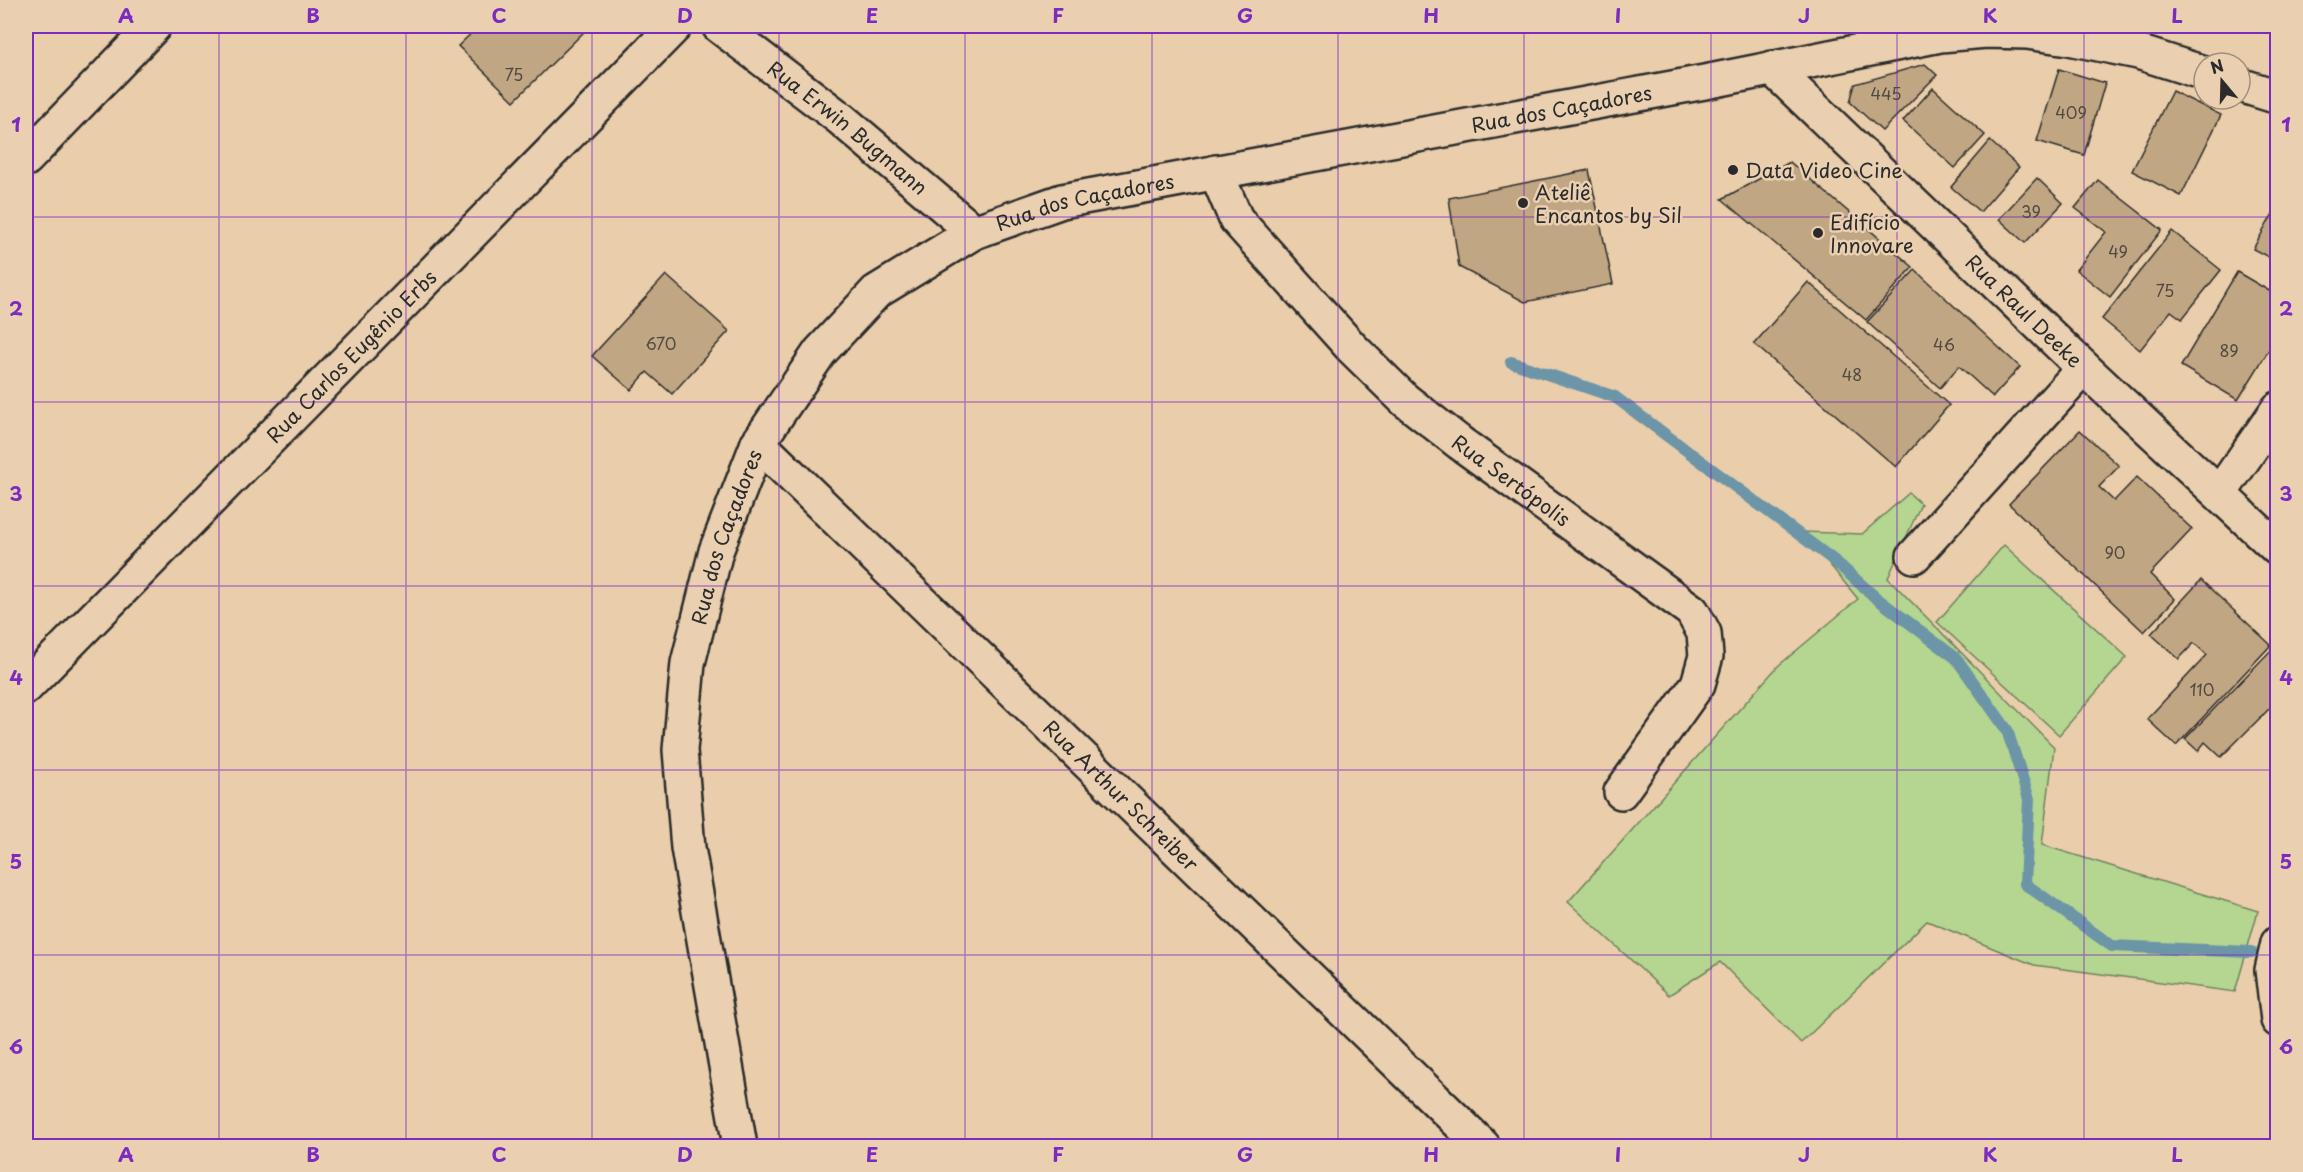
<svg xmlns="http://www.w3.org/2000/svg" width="2303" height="1172" viewBox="0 0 2303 1172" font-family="'Playpen Sans',sans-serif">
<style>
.green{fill:#b4d690;stroke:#70805e;stroke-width:1.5}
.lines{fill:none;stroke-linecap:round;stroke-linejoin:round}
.stream{stroke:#6c95a7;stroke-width:12}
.building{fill:#c1a683;stroke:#2b2b2b;stroke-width:1.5}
.street-casing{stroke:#2b2b2b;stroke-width:38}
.secondary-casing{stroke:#2b2b2b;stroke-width:38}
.street{stroke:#ead0b1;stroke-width:33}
.secondary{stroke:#ead0b1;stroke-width:33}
.grid{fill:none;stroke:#7b2cbf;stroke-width:1.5;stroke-opacity:0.55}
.poi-dot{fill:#2b2b2b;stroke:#ead0b1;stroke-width:2}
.labels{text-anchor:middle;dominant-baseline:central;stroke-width:5;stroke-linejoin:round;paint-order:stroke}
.number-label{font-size:16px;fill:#504a41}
.street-label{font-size:20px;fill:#2b2b2b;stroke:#ead0b1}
.poi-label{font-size:20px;fill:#2b2b2b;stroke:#ead0b1;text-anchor:start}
.neatline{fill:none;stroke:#7b2cbf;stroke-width:2}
.grid-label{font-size:20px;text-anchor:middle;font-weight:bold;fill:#7b2cbf}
</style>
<rect width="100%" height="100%" fill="#eaceab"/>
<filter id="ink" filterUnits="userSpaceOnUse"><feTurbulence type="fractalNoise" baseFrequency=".0167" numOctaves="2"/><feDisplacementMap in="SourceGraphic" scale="12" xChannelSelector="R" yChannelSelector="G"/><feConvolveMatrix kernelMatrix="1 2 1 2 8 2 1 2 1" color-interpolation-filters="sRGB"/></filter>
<g filter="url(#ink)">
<!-- green -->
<g class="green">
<path d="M1909 493 1921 504 1888 578 2054 747 2042 845 2258 911 2235 992 2034 965 1927 921 1801 1043 1720 962 1669 995 1568 902 1778 666 1858 599 1803 532 1862 534Z"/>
<path d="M2004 545 2127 657 2059 735 1937 622Z"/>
</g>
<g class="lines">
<!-- stream -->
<path class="stream" d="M1511 362 1615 397 1836 562 1875 597 1956 658 2007 730 2029 799 2025 884 2112 946 2251 952"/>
</g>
<!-- building -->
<g class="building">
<path d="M479 26H590L514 101 458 46Z"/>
<path d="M1925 64 1937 75 1882 131 1850 102 1855 84Z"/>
<path d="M2059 69 2105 83 2084 155 2037 141Z"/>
<path d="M1933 88 1985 135 1955 168 1903 121Z"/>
<path d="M2172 91 2221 115 2181 196 2132 171Z"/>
<path d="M1990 141 2019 167 1980 212 1951 187Z"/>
<path d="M1790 162 1913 267 1866 320 1722 199Z"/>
<path d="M1589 170 1613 284 1525 302 1459 267 1449 198Z"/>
<path d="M2037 178 2063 203 2025 243 1999 219Z"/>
<path d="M2098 180 2162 230 2110 297 2076 270 2106 232 2075 208Z"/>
<path d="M2278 205V262L2253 249Z"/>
<path d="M2172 231 2221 270 2182 319 2171 311 2140 350 2102 319Z"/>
<path d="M1915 270 2020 367 1993 397 1959 366 1940 388 1867 322Z"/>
<path d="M2237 272 2278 296V335L2238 400 2181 366Z"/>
<path d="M666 275 729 331 672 394 647 372 631 390 592 356Z"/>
<path d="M1808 282 1949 405 1896 467 1754 344Z"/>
<path d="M2080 430 2119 466 2099 487 2114 501 2137 477 2192 529 2150 574 2175 599 2144 632 2009 504Z"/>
<path d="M2201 580 2271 645 2176 746 2147 719 2207 655 2194 643 2179 659 2151 634Z"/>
<path d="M2278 643V700L2221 757 2205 742 2198 751 2185 739Z"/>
</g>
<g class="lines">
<defs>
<g id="street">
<path id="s1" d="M719 26 841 119 974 232"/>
<path id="s2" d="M1772 68 2084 368 2278 549"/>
<path d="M26 159 154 26"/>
<path id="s3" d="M1216 172 1236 219 1352 348 1405 400 1460 443 1692 611 1704 633 1706 656 1698 684 1621 792"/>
<path id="s4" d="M758 443 1483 1146"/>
<path d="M2220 493 2278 409"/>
<path d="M1914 556 2084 368"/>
<path id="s5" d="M26 687 675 26"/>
<path d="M2278 943 2272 970 2278 1020"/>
</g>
<g id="secondary">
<path d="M2240 85 2278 97"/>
<path id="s6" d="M740 1146 688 848 680 750 688 663 716 551 758 443 820 352 876 292 974 232 1062 201 1710 81 1940 35 1986 31 2027 32 2069 38 2138 52 2204 73"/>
</g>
</defs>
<!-- street casing -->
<use href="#street" class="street-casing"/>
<!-- secondary casing -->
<use href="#secondary" class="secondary-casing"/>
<!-- street -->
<use href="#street" class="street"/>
<!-- secondary -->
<use href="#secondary" class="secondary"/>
</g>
</g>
<!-- grid -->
<path class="grid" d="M219 26V1146M406 26V1146M592 26V1146M779 26V1146M965 26V1146M1152 26V1146M1338 26V1146M1524 26V1146M1711 26V1146M1897 26V1146M2084 26V1146M26 217H2278M26 402H2278M26 586H2278M26 770H2278M26 955H2278"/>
<!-- markers -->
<g class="poi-dot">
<circle cx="1733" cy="170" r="6"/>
<circle cx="1523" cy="203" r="6"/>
<circle cx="1818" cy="233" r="6"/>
</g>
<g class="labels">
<!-- number labels -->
<g class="number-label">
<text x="514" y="74">75</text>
<text x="1886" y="93">445</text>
<text x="2071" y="112">409</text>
<text x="2031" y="211">39</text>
<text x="2118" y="251">49</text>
<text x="2165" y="290">75</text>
<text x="661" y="343">670</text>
<text x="1944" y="344">46</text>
<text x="2229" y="350">89</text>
<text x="1852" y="374">48</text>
<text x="2115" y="552">90</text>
<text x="2202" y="689">110</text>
</g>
<!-- street labels -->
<g class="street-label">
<text stroke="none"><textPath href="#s6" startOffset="1628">Rua dos Caçadores</textPath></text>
<text stroke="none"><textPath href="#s1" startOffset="164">Rua Erwin Bugmann</textPath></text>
<text stroke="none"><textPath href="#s6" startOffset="1142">Rua dos Caçadores</textPath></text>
<text stroke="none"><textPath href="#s2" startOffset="350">Rua Raul Deeke</textPath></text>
<text stroke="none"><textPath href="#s5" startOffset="464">Rua Carlos Eugênio Erbs</textPath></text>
<text stroke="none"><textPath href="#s3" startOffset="432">Rua Sertópolis</textPath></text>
<text stroke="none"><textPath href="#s6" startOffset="620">Rua dos Caçadores</textPath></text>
<text stroke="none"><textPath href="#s4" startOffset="506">Rua Arthur Schreiber</textPath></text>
</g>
<!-- poi labels -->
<g class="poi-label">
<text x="1745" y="170">Data Video Cine</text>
<text x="1535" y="192">Ateliê<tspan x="1535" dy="23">Encantos by Sil</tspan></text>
<text x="1830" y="222">Edifício<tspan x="1830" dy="23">Innovare</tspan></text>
</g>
</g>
<!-- margin -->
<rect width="2303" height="1172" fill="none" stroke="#ead0b1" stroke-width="66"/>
<!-- north arrow -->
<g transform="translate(2222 81) rotate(341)"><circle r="28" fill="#ead0b1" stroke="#9e8e7b" stroke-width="1.5"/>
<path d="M0-4.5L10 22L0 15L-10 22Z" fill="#2b2b2b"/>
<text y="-9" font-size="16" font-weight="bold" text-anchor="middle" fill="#2b2b2b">N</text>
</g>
<rect x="33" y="33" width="2237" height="1106" class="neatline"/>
<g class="grid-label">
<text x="126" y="23">A</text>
<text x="313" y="23">B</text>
<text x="499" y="23">C</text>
<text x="685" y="23">D</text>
<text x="872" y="23">E</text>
<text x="1058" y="23">F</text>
<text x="1245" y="23">G</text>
<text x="1431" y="23">H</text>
<text x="1618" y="23">I</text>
<text x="1804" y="23">J</text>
<text x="1990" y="23">K</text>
<text x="2177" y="23">L</text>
<text x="16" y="132">1</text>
<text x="2286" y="132">1</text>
<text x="16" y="316">2</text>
<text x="2286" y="316">2</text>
<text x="16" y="501">3</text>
<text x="2286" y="501">3</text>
<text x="16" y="685">4</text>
<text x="2286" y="685">4</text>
<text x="16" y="869">5</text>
<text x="2286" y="869">5</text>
<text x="16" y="1054">6</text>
<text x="2286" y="1054">6</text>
<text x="126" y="1162">A</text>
<text x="313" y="1162">B</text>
<text x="499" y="1162">C</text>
<text x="685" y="1162">D</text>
<text x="872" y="1162">E</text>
<text x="1058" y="1162">F</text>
<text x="1245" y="1162">G</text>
<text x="1431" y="1162">H</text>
<text x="1618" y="1162">I</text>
<text x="1804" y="1162">J</text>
<text x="1990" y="1162">K</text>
<text x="2177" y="1162">L</text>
</g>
</svg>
